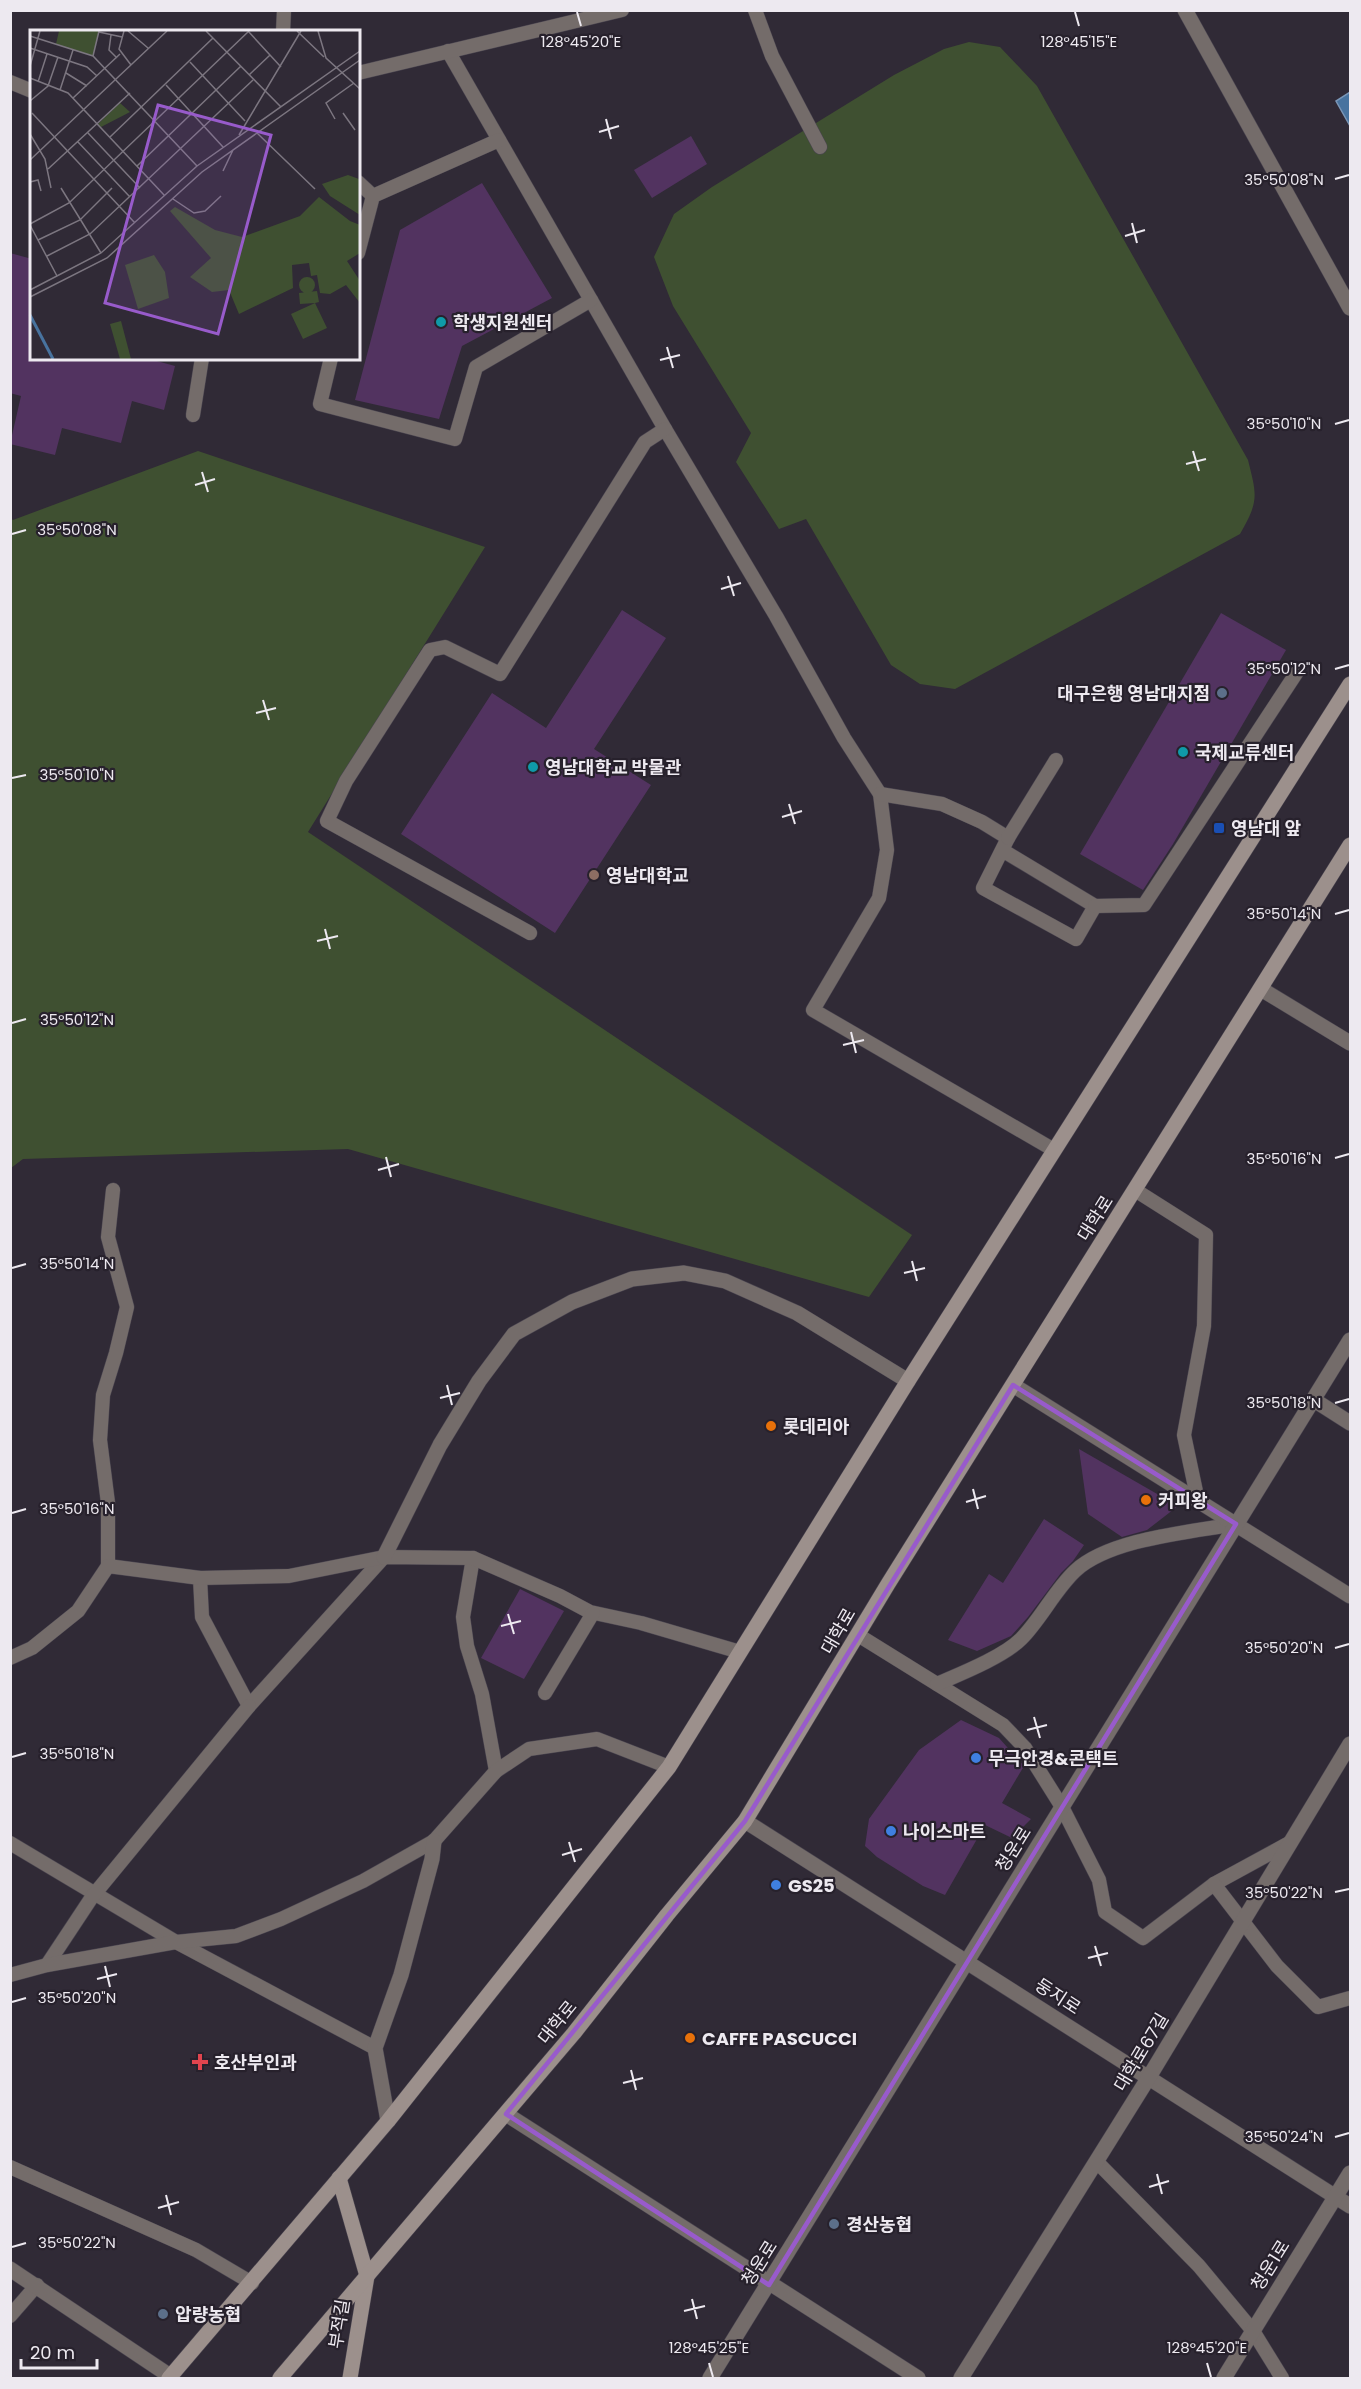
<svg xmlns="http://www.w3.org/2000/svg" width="1361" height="2389" viewBox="0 0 1361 2389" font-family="Poppins,'Noto Sans KR',sans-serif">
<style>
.green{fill:#3f5031}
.water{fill:#48739f;stroke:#7a96b7;stroke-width:1.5}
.building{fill:#523360}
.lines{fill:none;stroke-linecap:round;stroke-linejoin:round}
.lane-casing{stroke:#4a4550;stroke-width:15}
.street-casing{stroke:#4a4550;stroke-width:16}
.secondary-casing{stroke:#4a4550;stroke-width:16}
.lane{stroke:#746c6a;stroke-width:14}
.street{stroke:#746c6a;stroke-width:15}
.secondary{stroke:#9c908c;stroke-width:15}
.marked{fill:none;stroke:#985bcb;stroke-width:4.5;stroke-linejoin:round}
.ticks{fill:none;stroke:#ede9f0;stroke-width:2}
.culture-dot{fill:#0f9aa8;stroke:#27212c;stroke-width:2}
.service-dot{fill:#5c6f8a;stroke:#27212c;stroke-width:2}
.transit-dot{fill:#1a4fb4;stroke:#27212c;stroke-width:2}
.education-dot{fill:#8d6e63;stroke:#27212c;stroke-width:2}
.food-dot{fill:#e8710a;stroke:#27212c;stroke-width:2}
.shop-dot{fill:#3f7fe0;stroke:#27212c;stroke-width:2}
.health-dot{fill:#e0444e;stroke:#27212c;stroke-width:2}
.labels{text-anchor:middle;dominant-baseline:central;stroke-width:4.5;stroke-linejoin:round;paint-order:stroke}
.poi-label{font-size:18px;font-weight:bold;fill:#ede9f0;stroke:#27212c;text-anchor:start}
.street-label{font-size:18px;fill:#ede9f0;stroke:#27212c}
.inset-river{fill:none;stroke:#48739f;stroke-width:3}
.inset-road{fill:none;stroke:#7c7680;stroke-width:1.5}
.view{fill:#985bcb;fill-opacity:0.15;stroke:#985bcb;stroke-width:3}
.inset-edge{fill:none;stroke:#ede9f0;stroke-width:3}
.ticks-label{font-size:15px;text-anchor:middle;fill:#ede9f0;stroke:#27212c;stroke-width:4.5;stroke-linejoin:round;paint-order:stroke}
</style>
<rect width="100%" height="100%" fill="#302a36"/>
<!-- green -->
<g class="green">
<path d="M969 42 1000 47 1037 86 1248 460C1257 496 1259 501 1240 534L955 689 920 684 891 665 806 519 779 529 736 462 751 433 673 306 654 257 674 214 712 187 894 75 944 49Z"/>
<path d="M198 451 485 547 308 832 912 1235 869 1297 348 1149 23 1159 11 1168 10 518 13 520Z"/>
</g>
<!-- water -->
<path class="water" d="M1350 92V126L1336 101Z"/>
<!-- building -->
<g class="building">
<path d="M691 136 707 164 652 198 634 170Z"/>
<path d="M482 183 552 298 462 346 439 419 355 400 400 230Z"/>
<path d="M10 253 32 259V358H146L175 366 164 410 132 401 121 443 62 428 55 455 10 444 21 396 10 393Z"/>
<path d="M622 610 666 638 594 749 651 785 555 933 401 834 492 693 546 728Z"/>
<path d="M1221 613 1286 650 1173 844 1143 890 1080 854Z"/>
<path d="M1079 1449 1178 1506 1147 1530 1122 1537 1088 1514Z"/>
<path d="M1044 1519 1084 1545 1073 1561 1061 1573 1028 1617 1011 1636 977 1651 948 1640 989 1574 1003 1583Z"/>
<path d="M520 1589 564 1611 524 1679 481 1658Z"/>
<path d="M961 1720 999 1738 1024 1766 1002 1803 1031 1819 1012 1838 985 1825 945 1895 923 1886 877 1857 865 1846 869 1819 919 1750Z"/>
</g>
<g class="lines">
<defs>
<g id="lane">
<path d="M755 10 772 56 820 147"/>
<path d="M283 32 284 10"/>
<path d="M448 51 665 429 776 616 844 738 880 794 887 850 879 898 813 1010 1054 1150"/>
<path d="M358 73 622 10"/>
<path d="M10 82 32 91"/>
<path d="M358 182 373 196"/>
<path d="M358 253 373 196 499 140"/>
<path d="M331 358 320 404 455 439 476 367 591 300"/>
<path d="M193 415 202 358"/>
<path d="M880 794 942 804 982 822 1008 838 983 888 1076 939 1095 906 1002 850"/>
<path d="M1008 838 1056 760"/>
<path d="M1095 906 1144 905 1297 672"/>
<path d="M530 933 327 821 346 781 430 650 445 647 500 674 645 442 665 429"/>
<path d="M1135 1190 1206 1235 1204 1326 1184 1435 1198 1501"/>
<path d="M473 1558 463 1617 467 1646 482 1694 496 1771"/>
<path d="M108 1566V1503L100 1440 103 1395 116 1353 127 1307 108 1237 113 1190"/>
<path d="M200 1578 202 1617 249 1706 384 1557"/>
<path d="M858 1635 1003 1725 1025 1748 1062 1807 1099 1880 1105 1912 1143 1938 1214 1884 1291 1842"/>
<path d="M10 1658 32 1648 78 1611 108 1566 200 1578 289 1576 384 1557 473 1558 560 1596 590 1612 641 1623 740 1652"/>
<path d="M937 1684C960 1674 1003 1657 1021 1639 1041 1619 1054 1591 1075 1571 1109 1539 1190 1532 1236 1524"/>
<path d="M545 1693 593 1613"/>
<path d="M10 1843 176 1942 375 2048"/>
<path d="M1214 1884 1277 1966 1318 2007 1350 1998"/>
<path d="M47 1965 92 1897 249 1706"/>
<path d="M10 1975 47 1965 176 1942 236 1936 281 1919 363 1881 434 1841 496 1771 529 1749 597 1739 669 1767"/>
<path d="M1097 2162 1199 2266 1253 2331 1282 2378"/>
<path d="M10 2167 196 2250 252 2283"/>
<path d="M10 2316 37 2285"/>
</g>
<g id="street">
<path d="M1185 10 1350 308"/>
<path d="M1261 989 1350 1043"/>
<path d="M1013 1385 1350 1596"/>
<path d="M1314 1400 1350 1423"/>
<path d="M384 1557 440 1445 479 1381 514 1334 572 1302 632 1279 684 1273 725 1281 797 1313 908 1381"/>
<path d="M745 1821 1350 2206"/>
<path d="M506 2114 918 2378"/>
<path d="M388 2121 375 2048 401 1975 432 1859 434 1841"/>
<path d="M10 2269 170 2376"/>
<path d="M710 2378 1350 1340"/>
<path d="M961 2378 1149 2077 1350 1744"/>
<path d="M1224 2378 1350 2173"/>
</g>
<g id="secondary">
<path d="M339 2178 367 2276 350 2378"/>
<path d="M169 2378 388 2121 669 1767 908 1381 1350 684"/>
<path d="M280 2378 574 2033 667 1915 745 1821 888 1584 1350 845"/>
</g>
</defs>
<!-- lane casing -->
<use href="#lane" class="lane-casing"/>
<!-- street casing -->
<use href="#street" class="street-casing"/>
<!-- secondary casing -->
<use href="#secondary" class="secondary-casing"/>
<!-- lane -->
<use href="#lane" class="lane"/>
<!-- street -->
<use href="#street" class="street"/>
<!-- secondary -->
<use href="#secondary" class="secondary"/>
</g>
<!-- marked area -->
<path class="marked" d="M1013 1385 1236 1524 769 2285 506 2114 745 1821Z"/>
<!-- ticks -->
<path class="ticks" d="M577 12 581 26M1075 12 1079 26M606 119 611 139M599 132 619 126M1335 179 1349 175M1132 223 1137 243M1125 236 1145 230M667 347 673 368M660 360 680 355M1335 424 1349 420M1193 451 1199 471M1186 464 1206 459M202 472 208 492M195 485 215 479M12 534 26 530M728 576 734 596M721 589 741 583M1335 669 1349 665M263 700 269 720M256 713 276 708M12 778 26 775M789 804 795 824M782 817 802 811M1335 914 1349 910M325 929 330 949M317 941 338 936M12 1023 26 1019M851 1032 856 1053M843 1045 864 1040M386 1157 391 1177M1335 1158 1349 1154M378 1170 399 1164M912 1261 917 1281M12 1268 26 1264M904 1273 925 1268M447 1385 452 1405M440 1398 460 1393M1335 1403 1349 1399M973 1489 978 1509M966 1502 986 1496M12 1513 26 1509M508 1614 514 1634M501 1626 521 1621M1335 1648 1349 1644M1034 1717 1040 1738M1027 1730 1047 1725M12 1757 26 1753M569 1842 575 1862M562 1855 582 1849M1335 1892 1349 1889M1095 1946 1101 1966M1088 1958 1108 1953M105 1966 110 1987M97 1979 117 1974M12 2002 26 1998M631 2070 636 2090M623 2083 643 2078M1335 2137 1349 2133M1157 2174 1162 2194M1149 2187 1169 2181M166 2195 171 2215M158 2208 179 2202M12 2247 26 2243M692 2299 697 2319M684 2311 705 2306M709 2363 713 2377M1207 2363 1211 2377"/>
<!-- markers -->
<g class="culture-dot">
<circle cx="441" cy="322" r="6"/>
<circle cx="1183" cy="752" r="6"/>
<circle cx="533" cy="767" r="6"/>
</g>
<g class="service-dot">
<circle cx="1222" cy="693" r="6"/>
<circle cx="834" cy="2224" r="6"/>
<circle cx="163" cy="2314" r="6"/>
</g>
<rect class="transit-dot" x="1213" y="822" width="12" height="12" rx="3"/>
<circle class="education-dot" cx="594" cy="875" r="6"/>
<g class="food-dot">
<circle cx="771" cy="1426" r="6"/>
<circle cx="1146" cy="1500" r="6"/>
<circle cx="690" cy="2038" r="6"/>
</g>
<g class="shop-dot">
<circle cx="976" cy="1758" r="6"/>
<circle cx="891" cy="1831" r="6"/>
<circle cx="776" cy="1885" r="6"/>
</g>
<path class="health-dot" d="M197 2053h6v6h6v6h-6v6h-6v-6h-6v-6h6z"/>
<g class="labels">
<!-- poi labels -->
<g class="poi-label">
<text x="453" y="322">학생지원센터</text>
<text x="1210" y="693" text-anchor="end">대구은행 영남대지점</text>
<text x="1195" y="752">국제교류센터</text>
<text x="545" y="767">영남대학교 박물관</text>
<text x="1231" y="828">영남대 앞</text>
<text x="606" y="875">영남대학교</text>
<text x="783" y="1426">롯데리아</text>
<text x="1158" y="1500">커피왕</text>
<text x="988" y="1758">무극안경&amp;콘택트</text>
<text x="903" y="1831">나이스마트</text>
<text x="788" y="1885">GS25</text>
<text x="702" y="2038">CAFFE PASCUCCI</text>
<text x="214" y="2062">호산부인과</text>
<text x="846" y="2224">경산농협</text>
<text x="175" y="2314">압량농협</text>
</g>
<!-- street labels -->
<g class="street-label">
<text transform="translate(1095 1218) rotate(-58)">대학로</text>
<text transform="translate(838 1631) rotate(-60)">대학로</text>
<text transform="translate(1013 1849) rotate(-58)">청운로</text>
<text transform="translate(1058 1996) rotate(33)">둥지로</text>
<text transform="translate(557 2022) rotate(-51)">대학로</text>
<text transform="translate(1141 2052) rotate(-59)">대학로67길</text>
<text transform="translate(759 2263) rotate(-58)">청운로</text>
<text transform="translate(1270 2265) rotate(-58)">청운1로</text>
<text transform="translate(339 2324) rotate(-81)">부적길</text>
</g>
</g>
<!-- overview -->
<g transform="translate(30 30)">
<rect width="330" height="330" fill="#302a36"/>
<path d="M29 1H69L63 26 26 14ZM90 73 100 82 71 97 68 94ZM318 145 329 149 330 185 300 166 292 154ZM289 167 320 191 330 195V223L317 231 330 251V273L316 255 300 264 290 263 287 245 281 246 279 233 262 235 263 258 209 284 199 260 182 262 160 247 181 228 140 181 145 177 185 200 212 207 270 186ZM124 225 135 242 139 268 108 279 95 235ZM269 255a8 8 0 1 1 16 0a8 8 0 1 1-16 0ZM287 261 289 272 285 273 297 298 273 309 261 284 285 273 270 274 269 263ZM91 291 101 329H90L80 294Z" fill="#3f5031"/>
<path class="inset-river" d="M0 285 23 329"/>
<path class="inset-road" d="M94 1 89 19 101 35M98 1 118 18M176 1 251 77M218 1 251 37M267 1 294 27M288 1 296 28 330 59M69 2 92 7M81 5 79 20 87 28M0 6 63 26 167 136M0 18 57 37 67 46M63 26 69 1M160 32 215 91M0 36 10 1M36 43 57 56M219 45 240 25M0 48 38 63 135 166M8 52 17 24M136 55 193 117M30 60 43 20M43 68 90 24M0 71 18 56 28 27M2 83 105 193M313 83 325 100M305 89 296 73 324 53M58 103 110 158M227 103 285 159M0 104 15 129 21 158M209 105 271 1M80 107 183 8M48 112 100 167M0 130 137 1M107 136 211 36M18 139 100 63M193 141 203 120M0 152 8 150 11 161M31 158 71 223M143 169 164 183 175 181 191 166M0 194 39 173 219 1M0 195 27 246M8 210 50 190 82 158M17 226 60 204 223 50M0 260 71 223 167 136 330 21M0 267 77 228 172 142 330 30"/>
<path class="view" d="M128 75 241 105 188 304 75 273Z"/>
<rect width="330" height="330" class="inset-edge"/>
</g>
<g class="ticks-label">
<text x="581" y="47">128°45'20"E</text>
<text x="1079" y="47">128°45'15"E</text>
<text x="1284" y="185">35°50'08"N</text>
<text x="1284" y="429">35°50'10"N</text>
<text x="77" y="535">35°50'08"N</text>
<text x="1284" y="674">35°50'12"N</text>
<text x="77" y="780">35°50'10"N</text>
<text x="1284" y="919">35°50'14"N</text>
<text x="77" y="1025">35°50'12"N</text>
<text x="1284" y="1164">35°50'16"N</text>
<text x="77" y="1269">35°50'14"N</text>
<text x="1284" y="1408">35°50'18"N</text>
<text x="77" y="1514">35°50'16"N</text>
<text x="1284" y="1653">35°50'20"N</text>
<text x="77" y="1759">35°50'18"N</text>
<text x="1284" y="1898">35°50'22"N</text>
<text x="77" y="2003">35°50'20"N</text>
<text x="1284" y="2142">35°50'24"N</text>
<text x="77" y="2248">35°50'22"N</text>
<text x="709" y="2353">128°45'25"E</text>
<text x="1207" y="2353">128°45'20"E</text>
</g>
<!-- border -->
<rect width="1361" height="2389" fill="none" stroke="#ede9f0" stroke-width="24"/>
<!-- scale -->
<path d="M21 2359v9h76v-9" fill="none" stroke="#ede9f0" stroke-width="3"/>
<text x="30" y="2359" font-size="18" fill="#ede9f0" stroke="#27212c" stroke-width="4.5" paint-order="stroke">20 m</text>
</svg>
